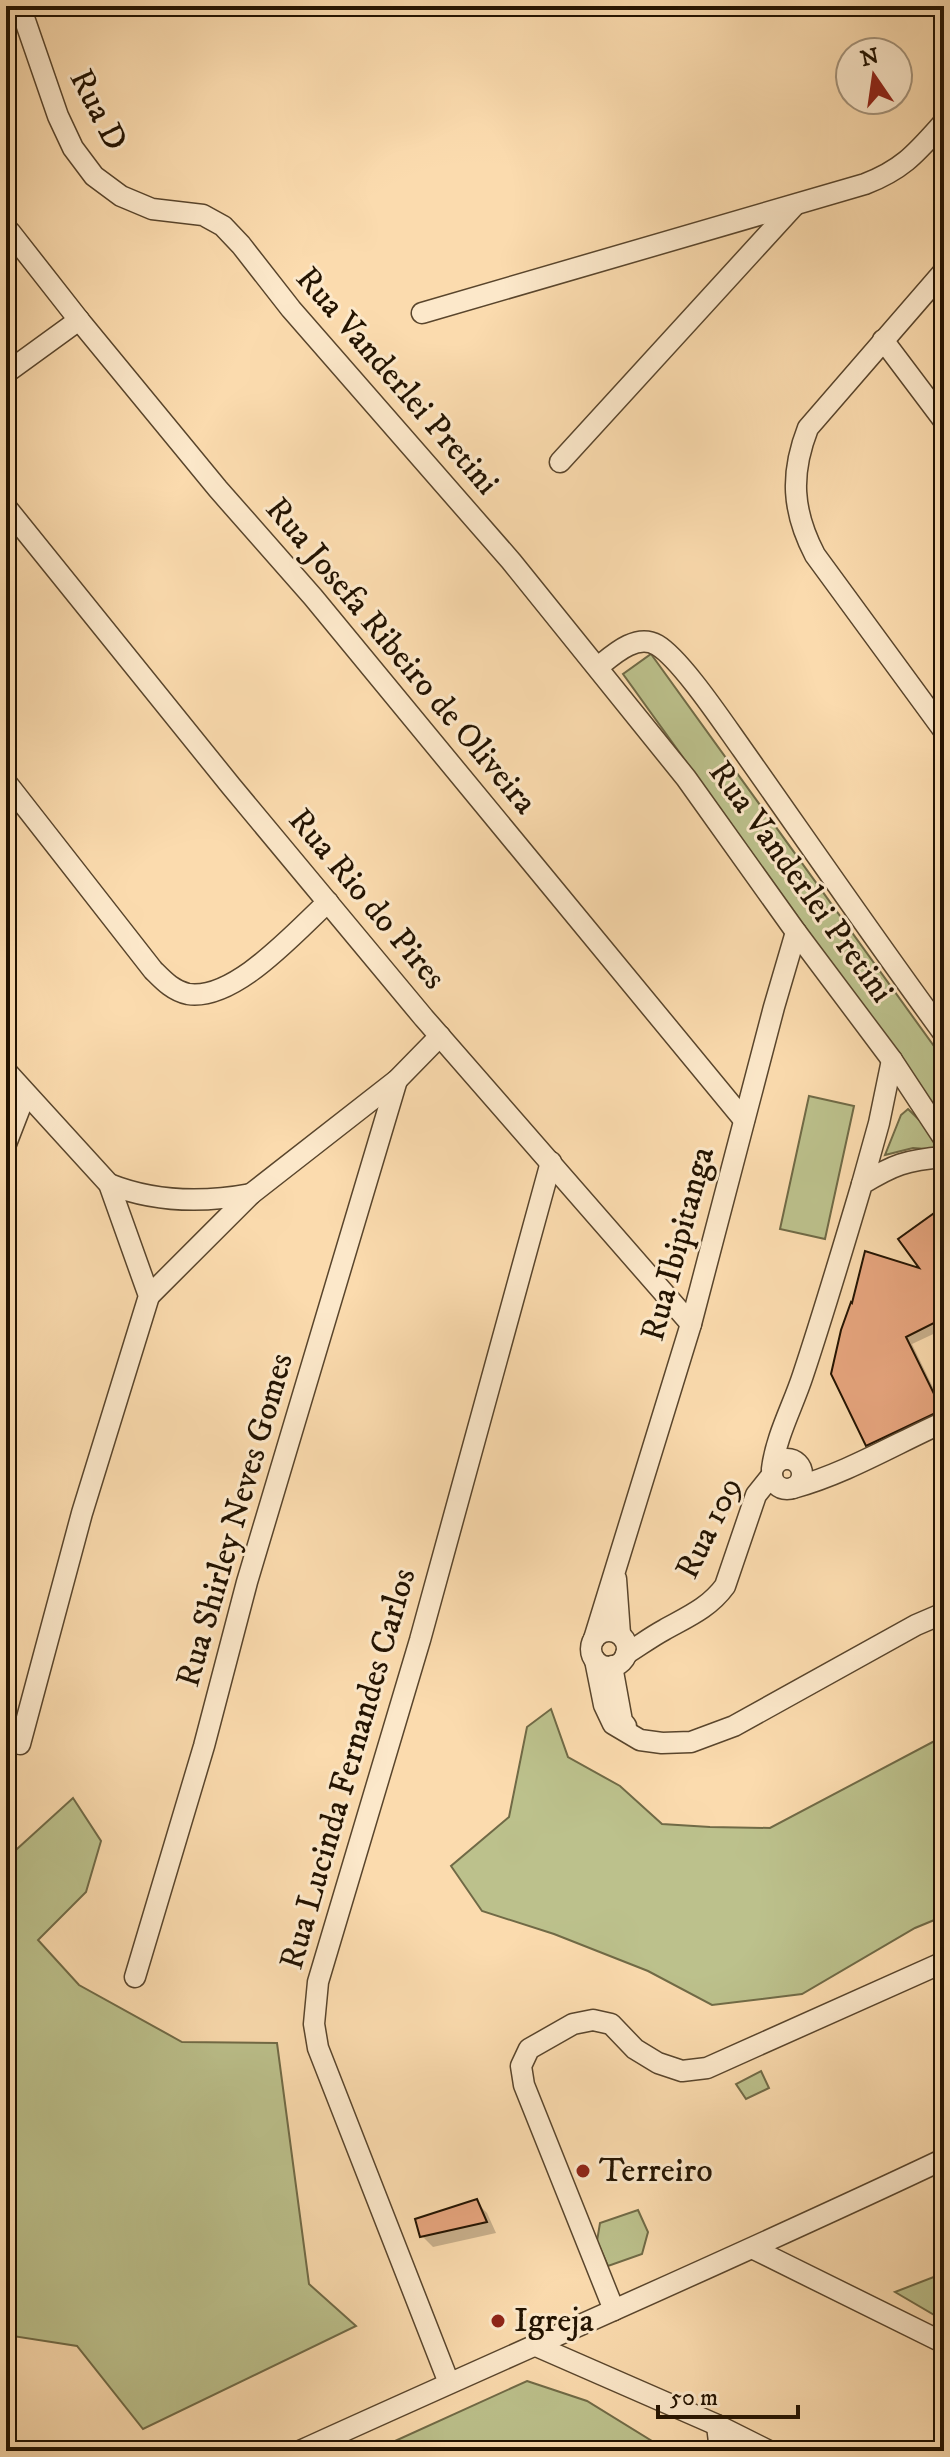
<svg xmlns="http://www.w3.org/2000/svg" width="950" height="2457" viewBox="0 0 950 2457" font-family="'IM FELL DW Pica',serif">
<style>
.green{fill:#bcc18c;stroke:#706a46;stroke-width:2}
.shadow{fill:#0003}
.building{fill:#e7a57e;stroke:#231301;stroke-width:2}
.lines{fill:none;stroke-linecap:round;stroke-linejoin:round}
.street-casing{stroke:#59452c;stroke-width:23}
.street{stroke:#fce8ca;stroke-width:20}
.poi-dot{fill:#8f2418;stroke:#fce8ca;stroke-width:3}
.labels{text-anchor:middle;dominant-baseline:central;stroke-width:6;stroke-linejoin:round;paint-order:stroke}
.street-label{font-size:34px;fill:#231301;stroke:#fce8ca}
.poi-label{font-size:34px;fill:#231301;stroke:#fce8ca;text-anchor:start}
</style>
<rect width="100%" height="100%" fill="#fbdbae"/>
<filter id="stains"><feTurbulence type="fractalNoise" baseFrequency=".0025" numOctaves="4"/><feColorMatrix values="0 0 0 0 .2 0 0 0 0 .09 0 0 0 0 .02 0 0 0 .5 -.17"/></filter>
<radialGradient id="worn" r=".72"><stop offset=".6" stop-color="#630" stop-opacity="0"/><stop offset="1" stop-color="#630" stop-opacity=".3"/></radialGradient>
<!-- green -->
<g class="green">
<path d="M651 654 944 1060V1120L623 674Z"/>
<path d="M809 1096 854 1106 825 1239 780 1229Z"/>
<path d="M908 1109 941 1141 940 1150 913 1148 885 1155 901 1115Z"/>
<path d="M551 1709 568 1757 620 1786 662 1824 710 1827 770 1828 944 1736V1916L915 1928 802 1994 712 2005 648 1971 554 1934 482 1911 451 1866 509 1817 527 1727Z"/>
<path d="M73 1798 101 1841 86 1892 38 1940 79 1985 182 2042 277 2043 309 2284 356 2326 143 2429 77 2346 6 2335V1859Z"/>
<path d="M761 2071 769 2088 746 2099 736 2084Z"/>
<path d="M638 2210 648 2232 642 2254 608 2266 597 2241 600 2223Z"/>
<path d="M944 2273V2316H936L895 2292Z"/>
<path d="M527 2381 587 2401 660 2446 663 2451H373Z"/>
</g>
<!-- shadow -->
<g class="shadow">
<path d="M944 1209V1329L912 1344 944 1410V1418L874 1451 867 1444Z"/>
<path d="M476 2202 487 2213 496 2233 433 2247 422 2236Z"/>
</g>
<!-- building -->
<g class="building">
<path d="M944 1206V1318L906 1337 942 1410 866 1446 831 1374 841 1330 851 1302 852 1303 865 1251 919 1268 898 1239Z"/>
<path d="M477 2199 487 2222 420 2237 415 2219Z"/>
</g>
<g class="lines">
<defs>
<g id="street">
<path d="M20 6 58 116 73 148 94 176 121 196 152 209 203 215 223 226 241 245 291 309 511 561 686 778 796 932 892 1060 944 1139"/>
<path d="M10 232 79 320 218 489 313 597 744 1120"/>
<path d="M944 271 808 428C790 474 792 511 815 555L944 731"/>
<path d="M422 313 865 184C904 169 917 152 944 122"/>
<path d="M883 340 944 421"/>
<path d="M6 373 79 320"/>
<path d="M560 462 794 206"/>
<path d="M6 507 231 786 424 1018 691 1324"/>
<path d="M598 667C613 655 636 633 657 645 681 659 724 724 742 749 809 844 875 940 944 1034"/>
<path d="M6 782 153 970C163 980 173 991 188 994 235 1001 295 932 328 902"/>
<path d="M6 1071 109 1184 149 1296 82 1513 20 1744"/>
<path d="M6 1144 25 1095"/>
<path d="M109 1184C154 1202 203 1203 251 1194"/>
<path d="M862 1184 879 1123 892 1060"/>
<path d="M149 1296 251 1194 397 1080 440 1036"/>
<circle cx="787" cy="1474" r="15"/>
<path d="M772 1469C776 1436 793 1406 803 1375 824 1312 843 1248 862 1184 893 1165 906 1160 944 1157"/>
<path d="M793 1488C845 1474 895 1444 944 1422"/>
<path d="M616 1579 620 1634"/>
<circle cx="609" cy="1649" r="18"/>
<path d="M594 1639 691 1324 774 1007 796 932"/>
<path d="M626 1654C639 1646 651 1637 664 1630 687 1617 709 1608 725 1586L756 1495 772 1475"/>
<path d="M595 1660 604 1705 613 1724 640 1740 662 1743 691 1742 734 1726 916 1625 944 1613"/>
<path d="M612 1666 622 1721 626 1726"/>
<path d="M135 1977 204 1746 247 1582 397 1080"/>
<path d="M754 2249 944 2343"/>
<path d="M614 2310 524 2085 521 2066 529 2049 573 2024 593 2020 611 2024 635 2049 658 2063 682 2071 707 2068 944 1962"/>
<path d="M534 2345 717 2425 769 2451"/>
<path d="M449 2383 318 2048 314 2024 318 1982 420 1640 551 1162"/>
<path d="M717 2425 720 2451"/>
<path d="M300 2451C515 2353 731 2260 944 2159"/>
</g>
</defs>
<!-- street casing -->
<use href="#street" class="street-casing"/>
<!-- street -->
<use href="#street" class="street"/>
</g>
<!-- markers -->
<g class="poi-dot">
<circle cx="583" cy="2171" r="8"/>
<circle cx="498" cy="2321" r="8"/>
</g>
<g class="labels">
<!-- street labels -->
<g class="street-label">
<text transform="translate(98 110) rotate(63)">Rua D</text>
<text transform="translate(397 381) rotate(49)">Rua Vanderlei Pretini</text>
<text transform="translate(401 656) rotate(50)">Rua Josefa Ribeiro de Oliveira</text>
<text transform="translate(801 882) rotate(54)">Rua Vanderlei Pretini</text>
<text transform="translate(367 899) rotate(50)">Rua Rio do Pires</text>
<text transform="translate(678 1244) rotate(-75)">Rua Ibipitanga</text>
<text transform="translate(235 1520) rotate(-74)">Rua Shirley Neves Gomes</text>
<text transform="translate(709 1528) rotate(-64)">Rua 109</text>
<text transform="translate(348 1769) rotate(-74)">Rua Lucinda Fernandes Carlos</text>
</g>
<!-- poi labels -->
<g class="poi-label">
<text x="599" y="2171">Terreiro</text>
<text x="514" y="2321">Igreja</text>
</g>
</g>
<!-- margin -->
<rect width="950" height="2457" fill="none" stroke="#fbdbae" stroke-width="32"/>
<rect x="8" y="8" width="934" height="2441" fill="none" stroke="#231301" stroke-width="4"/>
<rect x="16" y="16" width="918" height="2425" fill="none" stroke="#231301" stroke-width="2"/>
<!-- north arrow -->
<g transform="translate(874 76) rotate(347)"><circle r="38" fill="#fce8ca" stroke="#a5937a" stroke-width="2"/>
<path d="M0-6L14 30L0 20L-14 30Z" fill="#8f2418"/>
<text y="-12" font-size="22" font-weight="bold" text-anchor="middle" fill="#231301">N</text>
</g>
<!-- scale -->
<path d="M658 2405v12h140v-12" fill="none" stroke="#231301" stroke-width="4"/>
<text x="670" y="2405" font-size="24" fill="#231301" stroke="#fce8ca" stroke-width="6" paint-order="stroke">50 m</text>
<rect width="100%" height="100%" filter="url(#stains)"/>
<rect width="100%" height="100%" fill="url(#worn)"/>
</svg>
